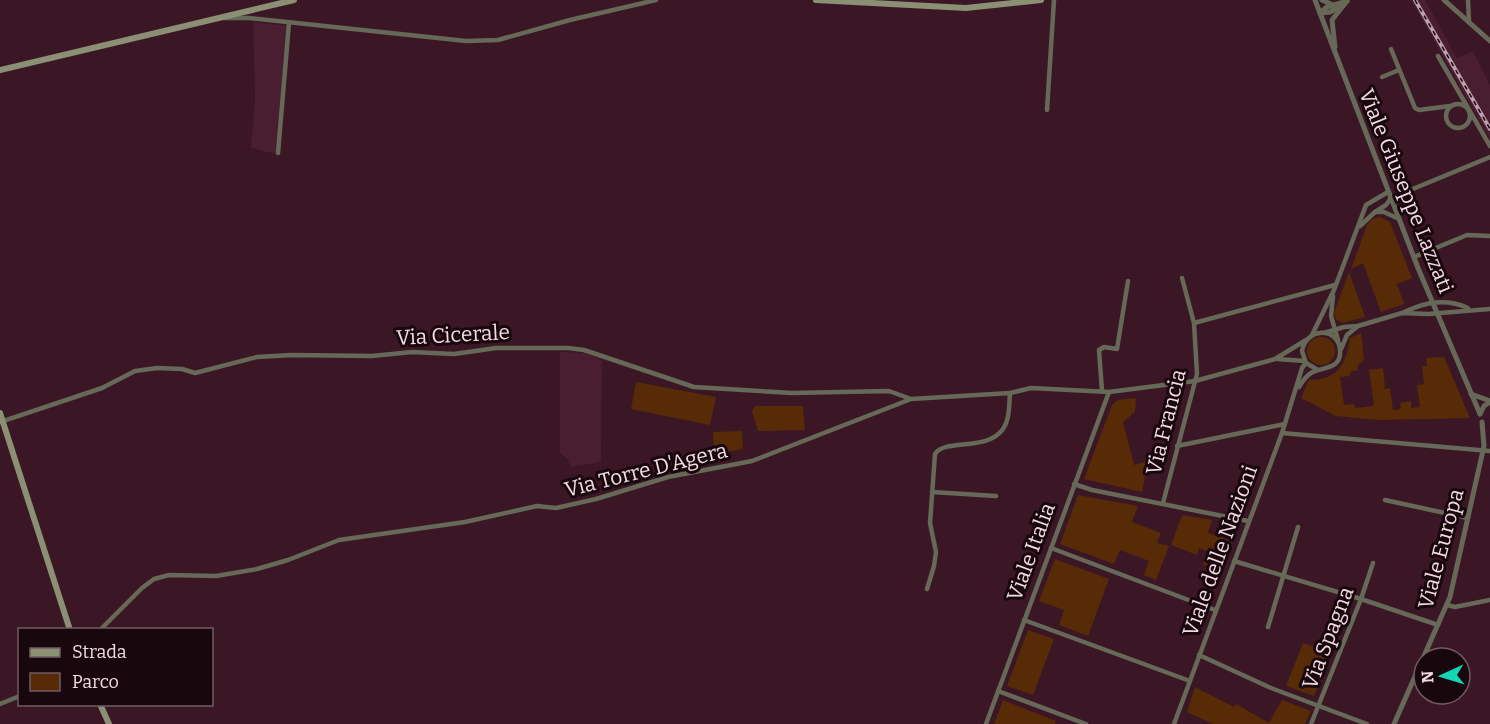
<svg xmlns="http://www.w3.org/2000/svg" width="1490" height="724" viewBox="0 0 1490 724" font-family="Bitter,serif">
<style>
.built{fill:#481e30}
.green{fill:#562b05}
.lines{fill:none;stroke-linecap:round;stroke-linejoin:round}
.minor{stroke:#666958;stroke-width:4.5}
.tertiary{stroke:#666958;stroke-width:5}
.secondary{stroke:#8b9074;stroke-width:6}
.rail-casing{stroke:#bda0aa;stroke-width:4}
.rail{stroke:#18080e;stroke-width:1.5;stroke-dasharray:4.5;stroke-linecap:butt}
.labels{text-anchor:middle;dominant-baseline:central;stroke-width:6;stroke-linejoin:round;paint-order:stroke}
.street-label{font-size:21px;fill:#f4dae3;stroke:#18080e}
</style>
<rect width="100%" height="100%" fill="#3b1726"/>
<!-- built -->
<g class="built">
<path d="M1411 0H1425L1457 58 1473 51 1490 85V139Z"/>
<path d="M253 22 287 26 276 154 251 148 255 98Z"/>
<path d="M560 352 585 353 602 360 601 462 571 467 567 459 560 452Z"/>
</g>
<!-- green -->
<g class="green">
<path d="M1380 217 1390 222 1412 278 1397 284 1404 304 1381 312 1363 263 1351 269 1367 225 1372 219Z"/>
<path d="M1349 272 1365 317 1342 323 1336 319 1334 313Z"/>
<path d="M1361 333 1364 360 1358 365V370L1350 372V376L1340 377 1344 405 1354 404 1355 408 1374 406 1369 370 1383 368 1385 387 1383 389 1390 388 1393 410 1401 409 1400 403 1411 401V408L1420 407 1417 385 1424 384 1422 366H1427L1426 358 1444 357 1470 418 1379 420 1336 416 1301 398 1309 380C1339 380 1346 363 1350 338Z"/>
<circle cx="1321" cy="351" r="14"/>
<path d="M636 382 716 397 710 425 631 409Z"/>
<path d="M1136 398 1135 412 1123 422 1134 465 1148 461 1142 492 1084 479 1112 405 1118 400Z"/>
<path d="M755 406H803L805 430 758 431 752 411Z"/>
<path d="M742 431 743 449 714 454 713 432Z"/>
<path d="M1078 495 1138 506 1132 522 1161 533 1157 543 1169 546 1156 580 1144 575 1149 561 1120 550 1114 564 1060 544Z"/>
<path d="M1182 515 1212 520 1208 533 1233 542 1222 571 1203 564 1207 551 1199 548 1197 555 1171 545Z"/>
<path d="M1055 559 1109 579 1088 636 1059 625 1064 610 1039 601Z"/>
<path d="M1028 630 1054 639 1033 695 1007 686Z"/>
<path d="M1303 643 1331 653 1314 696 1286 686Z"/>
<path d="M1195 687 1234 707 1236 704 1269 723 1282 700 1311 711 1305 724H1213L1187 712Z"/>
<path d="M1003 700 1056 721 1055 724H994Z"/>
</g>
<g class="lines">
<!-- minor -->
<g class="minor">
<path d="M1468 0 1469 22"/>
<path d="M225 18H249L466 41 498 40 570 20 656 0"/>
<path d="M1391 49 1415 108 1419 110 1450 106"/>
<path d="M1438 56 1490 146"/>
<path d="M1382 77 1399 70"/>
<circle cx="1458" cy="116" r="12"/>
<path d="M1047 110 1054 0"/>
<path d="M278 153 289 23"/>
<path d="M1375 212 1386 205 1391 198 1490 157"/>
<path d="M1360 226 1375 212H1384L1399 219"/>
<path d="M1414 257 1467 235 1490 236"/>
<path d="M1333 296 1331 316 1338 340"/>
<path d="M1404 312C1426 302 1446 298 1468 308"/>
<path d="M1194 323 1335 285"/>
<path d="M1324 333 1344 327 1358 326 1402 313 1428 314 1490 309"/>
<path d="M1312 335 1334 290 1366 205 1388 192"/>
<path d="M1341 349 1347 335 1358 326"/>
<path d="M1277 359 1305 361"/>
<path d="M1299 387C1302 382 1306 376 1311 373 1322 366 1342 371 1340 349 1337 326 1306 328 1302 351L1306 363 1318 370"/>
<path d="M1102 391 1099 350 1104 347 1117 349 1128 281"/>
<path d="M0 422 102 388 135 371 157 368 182 369 195 373 257 357 292 355 372 356 412 352 454 354 496 348H568L584 350 694 387 792 393 889 391 911 399"/>
<path d="M1282 433 1490 451"/>
<path d="M1177 446 1285 424"/>
<path d="M1074 484 1092 490 1248 521"/>
<path d="M932 492 996 496"/>
<path d="M1385 500 1468 518"/>
<path d="M1163 503 1197 374 1194 323 1182 278"/>
<path d="M1051 548 1215 610"/>
<path d="M1234 561 1361 599 1438 625"/>
<path d="M927 589 934 566 936 552 930 523 935 454C945 438 987 452 1003 429 1010 419 1009 404 1010 393"/>
<path d="M1447 605 1455 607 1490 600"/>
<path d="M1024 620 1190 681"/>
<path d="M1268 627 1298 527"/>
<path d="M100 630 142 588 154 579 169 575 216 576 257 569 288 560 339 540 465 522 537 506 556 508 596 499 668 477 752 461 911 399 1010 393 1031 388 1109 392 1195 381 1275 359 1306 340"/>
<path d="M1199 655 1271 688 1367 724"/>
<path d="M998 691 1086 724"/>
<path d="M0 704 20 696"/>
<path d="M986 724 1109 392"/>
<path d="M1174 724 1282 433 1302 368 1306 363"/>
<path d="M1311 724 1361 599 1373 563"/>
</g>
<!-- tertiary -->
<g class="tertiary">
<path d="M1315 0 1418 268 1480 414"/>
<path d="M1322 0 1333 5"/>
<path d="M1444 0 1490 41"/>
<path d="M1320 13 1327 7 1347 1"/>
<path d="M1320 13 1330 12 1339 7"/>
<path d="M1335 47 1332 20 1347 1"/>
<path d="M1471 394 1490 401"/>
<path d="M1480 414 1484 406 1490 402"/>
<path d="M1394 724 1450 597 1484 446 1482 422"/>
</g>
<!-- secondary -->
<g class="secondary">
<path d="M816 0 966 8 1041 0"/>
<path d="M0 70 294 0"/>
<path d="M0 413 70 630"/>
<path d="M100 704 109 724"/>
</g>
<defs>
<path id="rail" d="M1415 0 1490 129"/>
</defs>
<!-- rail casing -->
<use href="#rail" class="rail-casing"/>
<!-- rail -->
<use href="#rail" class="rail"/>
</g>
<g class="labels">
<!-- street labels -->
<g class="street-label">
<text transform="translate(1406 191) rotate(68)">Viale Giuseppe Lazzati</text>
<text transform="translate(453 335) rotate(-3)">Via Cicerale</text>
<text transform="translate(1166 422) rotate(-76)">Via Francia</text>
<text transform="translate(646 470) rotate(-14)">Via Torre D'Agera</text>
<text transform="translate(1441 549) rotate(-75)">Viale Europa</text>
<text transform="translate(1220 551) rotate(-70)">Viale delle Nazioni</text>
<text transform="translate(1031 552) rotate(-70)">Viale Italia</text>
<text transform="translate(1328 638) rotate(-69)">Via Spagna</text>
</g>
</g>
<!-- legend -->
<rect x="18" y="628" width="195" height="78" fill="#18080e" stroke="#705c63" stroke-width="1.5"/>
<rect x="30" y="648" width="30" height="9" fill="#8b9074" stroke="#705c63" stroke-width="1.5"/>
<text x="72" y="658" font-size="18" fill="#f4dae3">Strada</text>
<rect x="30" y="673" width="30" height="18" fill="#562b05" stroke="#705c63" stroke-width="1.5"/>
<text x="72" y="688" font-size="18" fill="#f4dae3">Parco</text>
<!-- north arrow -->
<g transform="translate(1442 676) rotate(266)"><circle r="28" fill="#18080e" stroke="#705c63" stroke-width="1.5"/>
<path d="M0-4.5L10 22L0 15L-10 22Z" fill="#13d5b3"/>
<text y="-9" font-size="16" font-weight="bold" text-anchor="middle" fill="#f4dae3">N</text>
</g>
</svg>
